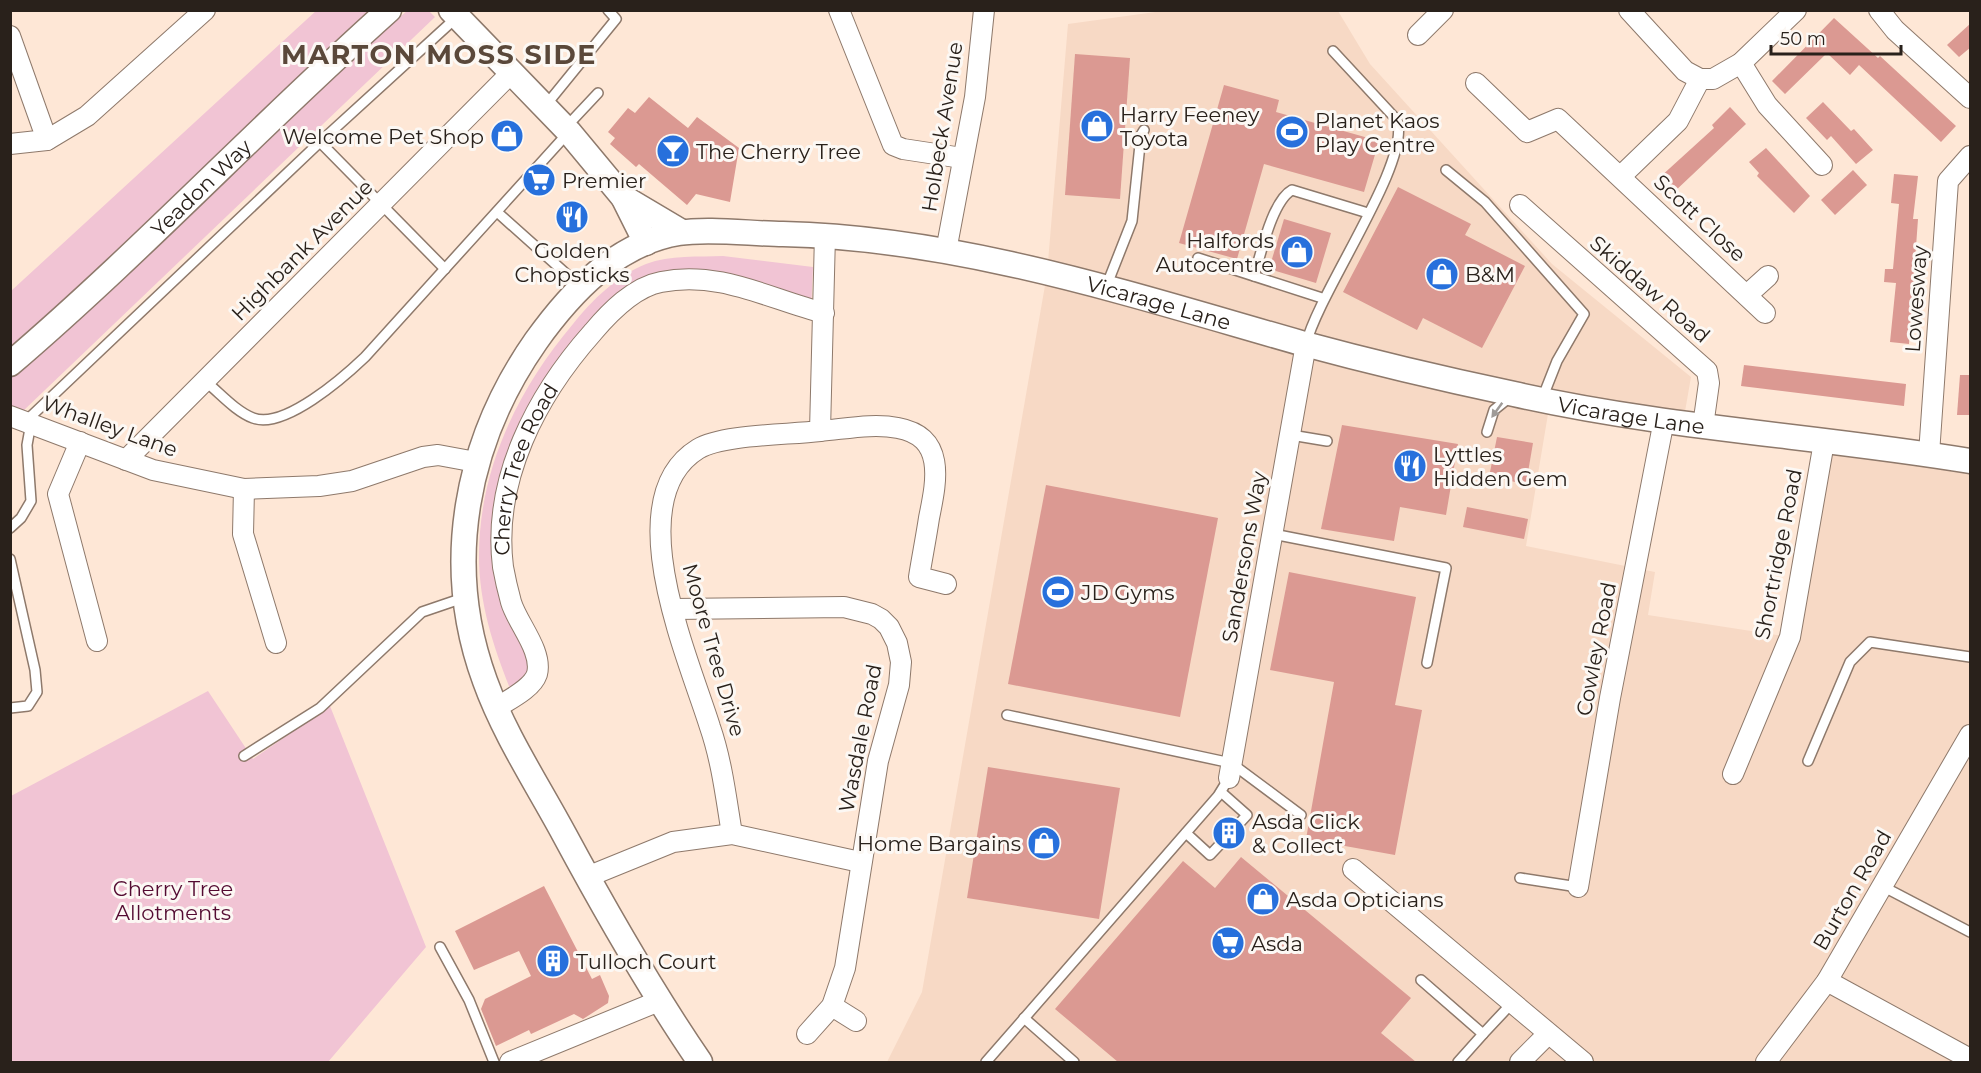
<svg xmlns="http://www.w3.org/2000/svg" width="1981" height="1073" viewBox="0 0 1981 1073" font-family="Montserrat,sans-serif">
<style>
.built{fill:#f7d9c5}
.green{fill:#f1c4d4}
.building{fill:#db9992}
.lines{fill:none;stroke-linecap:round;stroke-linejoin:round}
.service-casing{stroke:#8e796b;stroke-width:12}
.minor-casing{stroke:#8e796b;stroke-width:22}
.tertiary-casing{stroke:#8e796b;stroke-width:27}
.service{stroke:#fff;stroke-width:9}
.minor{stroke:#fff;stroke-width:20}
.tertiary{stroke:#fff;stroke-width:24}
.oneway{fill:#9f9b98}
.labels{text-anchor:middle;dominant-baseline:central;stroke-width:6;stroke-linejoin:round;paint-order:stroke}
.poi-label{font-size:21px;fill:#29211b;stroke:#fcf8f4;text-anchor:start}
.street-label{font-size:21px;fill:#29211b;stroke:#fcf8f4}
.park-label{font-size:21px;fill:#540b32;stroke:#fcf8f4}
.district-label{font-size:27px;font-weight:bold;letter-spacing:1.5px;fill:#5a483a;stroke:#fcf8f4}
</style>
<rect width="100%" height="100%" fill="#fee7d6"/>
<!-- built -->
<path class="built" d="M1170 10 1338 11 1370 64 1552 264 1691 377 1683 423 1550 402 1526 546 1655 572 1648 615 1790 637 1824 442 1970 461V1062H887L922 992 1047 274 1068 24Z"/>
<!-- green -->
<g class="green">
<path d="M317 10 370 11C249 121 136 241 11 346V291Z"/>
<path d="M407 11H429L435 17 22 412 11 410V377L59 335 351 58Z"/>
<path d="M723 256 813 267 811 310 687 278 615 308 517 454 503 566 537 662 513 696C495 651 479 606 479 556 479 469 518 389 573 324 592 300 618 275 646 264 670 255 699 257 723 256Z"/>
<path d="M208 691 253 759 330 706 426 947 328 1062H11V796Z"/>
</g>
<!-- building -->
<g class="building">
<path d="M1834 18 1878 58 1880 56 1956 126 1941 142 1859 65 1850 75 1827 53 1785 94 1772 81Z"/>
<path d="M1971 23V47L1959 57 1947 45Z"/>
<path d="M1075 54 1130 58 1120 199 1065 195Z"/>
<path d="M1224 85 1279 100 1276 112 1379 141 1364 192 1264 164 1237 259 1179 243Z"/>
<path d="M649 97 688 128 697 117 739 148 730 202 696 194 687 205 639 164 636 167 610 144 615 138 608 132 628 108 635 113Z"/>
<path d="M1823 102 1851 131 1854 129 1873 150 1856 164 1831 136 1827 140 1806 118Z"/>
<path d="M1730 107 1746 124 1673 193 1659 178 1714 128 1712 125Z"/>
<path d="M1766 148 1810 196 1794 213 1757 176 1759 173 1749 162Z"/>
<path d="M1853 170 1867 185 1835 215 1821 200Z"/>
<path d="M1894 174 1918 176 1913 219H1918L1909 344 1890 342 1896 283 1884 282 1885 269H1893L1899 204 1891 203Z"/>
<path d="M1398 187 1471 224 1465 235 1525 266 1482 348 1423 318 1417 330 1343 292Z"/>
<path d="M1284 219 1331 233 1316 283 1269 269Z"/>
<path d="M1744 365 1906 384 1904 406 1741 386Z"/>
<path d="M1960 375H1971V415H1957Z"/>
<path d="M1342 425 1458 444 1446 515 1400 507 1394 541 1321 529Z"/>
<path d="M1497 437 1533 443 1526 484 1489 477Z"/>
<path d="M1046 485 1218 518 1180 717 1008 684Z"/>
<path d="M1467 507 1528 519 1524 539 1463 527Z"/>
<path d="M1289 572 1416 597 1395 705 1422 710 1395 855 1306 839 1334 682 1270 670Z"/>
<path d="M988 767 1120 788 1099 919 967 898Z"/>
<path d="M1226 818 1231 823 1232 832 1243 833 1232 846 1229 834 1219 835 1215 832Z"/>
<path d="M1241 857 1411 998 1381 1033 1416 1062H1118L1055 1009 1183 861 1215 888Z"/>
<path d="M544 886 592 979 600 975 609 996 608 1003 583 1019 574 1014 531 1034 529 1030 496 1046 481 1009 485 999 531 976 519 951 474 970 455 931Z"/>
</g>
<g class="lines">
<defs>
<g id="service">
<path d="M546 105 616 19 608 10"/>
<path d="M567 126 598 93"/>
<path d="M320 142 445 269"/>
<path d="M1446 170 1485 202 1584 314 1557 361 1542 399"/>
<path d="M497 212 581 287"/>
<path d="M1198 258 1322 298"/>
<path d="M1254 276C1261 254 1272 201 1292 190L1368 213"/>
<path d="M1106 287 1132 221 1141 135 1144 130"/>
<path d="M1306 344C1319 291 1412 161 1397 120L1333 51"/>
<path d="M205 381C220 393 235 411 253 418 284 430 344 377 365 357L567 134"/>
<path d="M26 421 320 142 457 17"/>
<path d="M1487 432 1494 410 1510 397"/>
<path d="M1291 435 1327 441"/>
<path d="M10 528 21 518 31 501 27 445 31 423"/>
<path d="M1273 534 1446 568 1427 663"/>
<path d="M10 559 35 670 37 692 28 706 10 708"/>
<path d="M1007 715 1231 763 1301 815"/>
<path d="M244 756 320 708 422 612 466 597"/>
<path d="M1808 761 1850 662 1870 642 1970 657"/>
<path d="M1221 792 1247 815 1236 827"/>
<path d="M1186 833 1210 855 1225 839"/>
<path d="M1520 878 1578 887"/>
<path d="M1882 886 1970 932"/>
<path d="M440 947 469 1000 494 1062"/>
<path d="M1421 980 1483 1034 1458 1062"/>
<path d="M1024 1018 1074 1062"/>
<path d="M1483 1034 1512 1003"/>
<path d="M986 1062 1218 796 1229 778"/>
</g>
<g id="minor">
<path d="M839 10 893 145 903 149 962 158"/>
<path d="M1629 10 1685 71 1700 79H1713L1741 63 1796 10"/>
<path d="M1879 10 1895 30 1970 98"/>
<path d="M1418 35 1443 10"/>
<path d="M10 36 47 140"/>
<path d="M1741 63 1767 105 1822 165"/>
<path d="M1476 83 1527 132 1558 119 1765 313"/>
<path d="M10 144 47 140 87 116 205 10"/>
<path d="M1621 176 1678 121 1700 79"/>
<path d="M1520 205 1707 371 1709 383 1703 426"/>
<path d="M946 251 975 97 984 10"/>
<path d="M1747 295 1768 276"/>
<path d="M10 416 153 470 244 489 319 486 352 481 423 457 438 455 476 462"/>
<path d="M820 431C845 429 873 423 898 428 947 437 936 483 929 518 926 538 922 558 919 577L946 584"/>
<path d="M80 442 58 494 97 641"/>
<path d="M1929 454 1948 181 1970 156"/>
<path d="M126 460 511 73"/>
<path d="M244 489 243 534 276 643"/>
<path d="M674 609 844 607 872 614 881 619 889 627 897 643 901 662 899 685 878 761 845 968 832 1006 807 1034"/>
<path id="s1" d="M496 708C508 700 532 689 537 674 543 651 517 623 511 602 508 591 505 578 503 567 492 479 537 395 593 332 610 312 634 287 661 282 719 270 769 299 824 313"/>
<path d="M1733 774 1790 637 1824 442"/>
<path d="M1229 778 1306 344"/>
<path d="M732 834C726 798 722 762 710 727 689 659 617 499 698 449 722 434 789 435 820 431L825 235"/>
<path d="M1353 869 1583 1062"/>
<path d="M587 877 673 842 732 834 860 862"/>
<path d="M1578 887 1610 698 1664 420"/>
<path d="M1827 981 1970 1059"/>
<path d="M832 1006 856 1021"/>
<path d="M510 1062 659 1001"/>
<path d="M1520 1062 1548 1034"/>
<path d="M1766 1062 1827 981 1970 735"/>
</g>
<g id="tertiary">
<path d="M451 10 569 132 623 197 646 243"/>
<path d="M623 197 682 232"/>
<path id="s2" d="M10 364C142 251 260 125 389 10"/>
<path id="s3" d="M700 1062C650 989 606 912 564 834 537 784 504 734 485 681 442 564 466 441 536 341 571 292 617 243 679 233 708 228 753 234 783 234 960 238 1132 295 1301 343 1371 362 1443 379 1514 394 1664 428 1819 436 1970 461"/>
</g>
</defs>
<!-- service casing -->
<use href="#service" class="service-casing"/>
<!-- minor casing -->
<use href="#minor" class="minor-casing"/>
<!-- tertiary casing -->
<use href="#tertiary" class="tertiary-casing"/>
<!-- service -->
<use href="#service" class="service"/>
<!-- minor -->
<use href="#minor" class="minor"/>
<!-- tertiary -->
<use href="#tertiary" class="tertiary"/>
</g>
<!-- one-way arrows -->
<defs><path id="oneway-solid" d="M-6-.8H1V-3.2L6.5 0L1 3.2V.8H-6Z" transform="scale(1.5)"/></defs>
<use class="oneway" href="#oneway-solid" transform="translate(1497 410) rotate(126)"/>
<!-- icons -->
<defs>
<symbol id="shop-disc" viewBox="-11 -11 22 22"><circle r="9.5" fill="#2770dc" stroke="#fcf8f4"/><path d="M-5-2.5h2.3a2.7 3.5 0 0 1 5.4 0H5L5.5 6h-11ZM-1.5-2.5h3a1.5 2.3 0 0 0-3 0Z" fill="#fff"/></symbol>
<symbol id="stadium-disc" viewBox="-11 -11 22 22"><circle r="9.5" fill="#2770dc" stroke="#fcf8f4"/><path d="M0-5a6.5 5 0 1 0 0 10a6.5 5 0 1 0 0-10ZM-3.5-1.8h7v3.6h-7Z" fill="#fff"/></symbol>
<symbol id="bar-disc" viewBox="-11 -11 22 22"><circle r="9.5" fill="#2770dc" stroke="#fcf8f4"/><path d="M-6-5H6L.8 .8V4.5H3.5V6h-7V4.5H-.8V.8Z" fill="#fff"/></symbol>
<symbol id="supermarket-disc" viewBox="-11 -11 22 22"><circle r="9.5" fill="#2770dc" stroke="#fcf8f4"/><path d="M-6-5.5h2.5l.6 2H6L4.5 2H-2.5L-4.4-4H-6ZM-1.5 3.2a1.3 1.3 0 1 0 .1 0ZM3 3.2a1.3 1.3 0 1 0 .1 0Z" fill="#fff"/></symbol>
<symbol id="restaurant-disc" viewBox="-11 -11 22 22"><circle r="9.5" fill="#2770dc" stroke="#fcf8f4"/><path d="M-5-6h1v4h1v-4h1v4h1v-4h1v5L-1.5 .5V6h-2V.5L-5-1ZM5-6V6H3V1.5H1.5Q1.5-4 5-6Z" fill="#fff"/></symbol>
<symbol id="building-disc" viewBox="-11 -11 22 22"><circle r="9.5" fill="#2770dc" stroke="#fcf8f4"/><path d="M-4-6H4V6H1V3H-1V6H-4ZM-2.5-4.3h1.7v1.8h-1.7ZM.8-4.3h1.7v1.8H.8ZM-2.5-1h1.7V.8h-1.7ZM.8-1h1.7V.8H.8Z" fill="#fff"/></symbol>
</defs>
<g fill-rule="evenodd">
<use href="#shop-disc" x="1078" y="107" width="38" height="38"/>
<use href="#stadium-disc" x="1273" y="113" width="38" height="38"/>
<use href="#shop-disc" x="488" y="117" width="38" height="38"/>
<use href="#bar-disc" x="654" y="132" width="38" height="38"/>
<use href="#supermarket-disc" x="520" y="161" width="38" height="38"/>
<use href="#restaurant-disc" x="553" y="198" width="38" height="38"/>
<use href="#shop-disc" x="1278" y="233" width="38" height="38"/>
<use href="#shop-disc" x="1423" y="255" width="38" height="38"/>
<use href="#restaurant-disc" x="1391" y="447" width="38" height="38"/>
<use href="#stadium-disc" x="1039" y="573" width="38" height="38"/>
<use href="#building-disc" x="1210" y="814" width="38" height="38"/>
<use href="#shop-disc" x="1025" y="824" width="38" height="38"/>
<use href="#shop-disc" x="1244" y="880" width="38" height="38"/>
<use href="#supermarket-disc" x="1209" y="924" width="38" height="38"/>
<use href="#building-disc" x="534" y="942" width="38" height="38"/>
</g>
<g class="labels">
<!-- poi labels -->
<g class="poi-label">
<text x="1120" y="114">Harry Feeney<tspan x="1120" dy="24">Toyota</tspan></text>
<text x="1315" y="120">Planet Kaos<tspan x="1315" dy="24">Play Centre</tspan></text>
<text x="484" y="136" text-anchor="end">Welcome Pet Shop</text>
<text x="696" y="151">The Cherry Tree</text>
<text x="562" y="180">Premier</text>
<text x="1274" y="240" text-anchor="end">Halfords<tspan x="1274" dy="24">Autocentre</tspan></text>
<text x="572" y="250" text-anchor="middle">Golden<tspan x="572" dy="24">Chopsticks</tspan></text>
<text x="1465" y="274">B&amp;M</text>
<text x="1433" y="454">Lyttles<tspan x="1433" dy="24">Hidden Gem</tspan></text>
<text x="1081" y="592">JD Gyms</text>
<text x="1252" y="821">Asda Click<tspan x="1252" dy="24">&amp; Collect</tspan></text>
<text x="1021" y="843" text-anchor="end">Home Bargains</text>
<text x="1286" y="899">Asda Opticians</text>
<text x="1251" y="943">Asda</text>
<text x="576" y="961">Tulloch Court</text>
</g>
<!-- street labels -->
<g class="street-label">
<text transform="translate(942 127) rotate(-81)">Holbeck Avenue</text>
<text stroke="none"><textPath href="#s2" startOffset="260">Yeadon Way</textPath></text>
<text transform="translate(1700 218) rotate(43)">Scott Close</text>
<text transform="translate(302 250) rotate(-45)">Highbank Avenue</text>
<text transform="translate(1650 289) rotate(41)">Skiddaw Road</text>
<text transform="translate(1916 299) rotate(-86)">Lowesway</text>
<text stroke="none"><textPath href="#s3" startOffset="1467">Vicarage Lane</textPath></text>
<text stroke="none"><textPath href="#s3" startOffset="1953">Vicarage Lane</textPath></text>
<text transform="translate(110 426) rotate(20)">Whalley Lane</text>
<text stroke="none"><textPath href="#s1" startOffset="270">Cherry Tree Road</textPath></text>
<text transform="translate(1778 554) rotate(-79)">Shortridge Road</text>
<text transform="translate(1244 557) rotate(-80)">Sandersons Way</text>
<text transform="translate(1596 649) rotate(-79)">Cowley Road</text>
<text transform="translate(714 650) rotate(74)">Moore Tree Drive</text>
<text transform="translate(860 738) rotate(-79)">Wasdale Road</text>
<text transform="translate(1852 890) rotate(-60)">Burton Road</text>
</g>
<!-- park labels -->
<g class="park-label">
<text x="173" y="888">Cherry Tree<tspan x="173" dy="24">Allotments</tspan></text>
</g>
<!-- district labels -->
<g class="district-label">
<text x="439" y="54">MARTON MOSS SIDE</text>
</g>
</g>
<!-- border -->
<rect width="1981" height="1073" fill="none" stroke="#29211b" stroke-width="24"/>
<!-- scale -->
<path d="M1771 45v9h130v-9" fill="none" stroke="#29211b" stroke-width="3"/>
<text x="1780" y="45" font-size="18" fill="#29211b" stroke="#fcf8f4" stroke-width="4.5" paint-order="stroke">50 m</text>
</svg>
